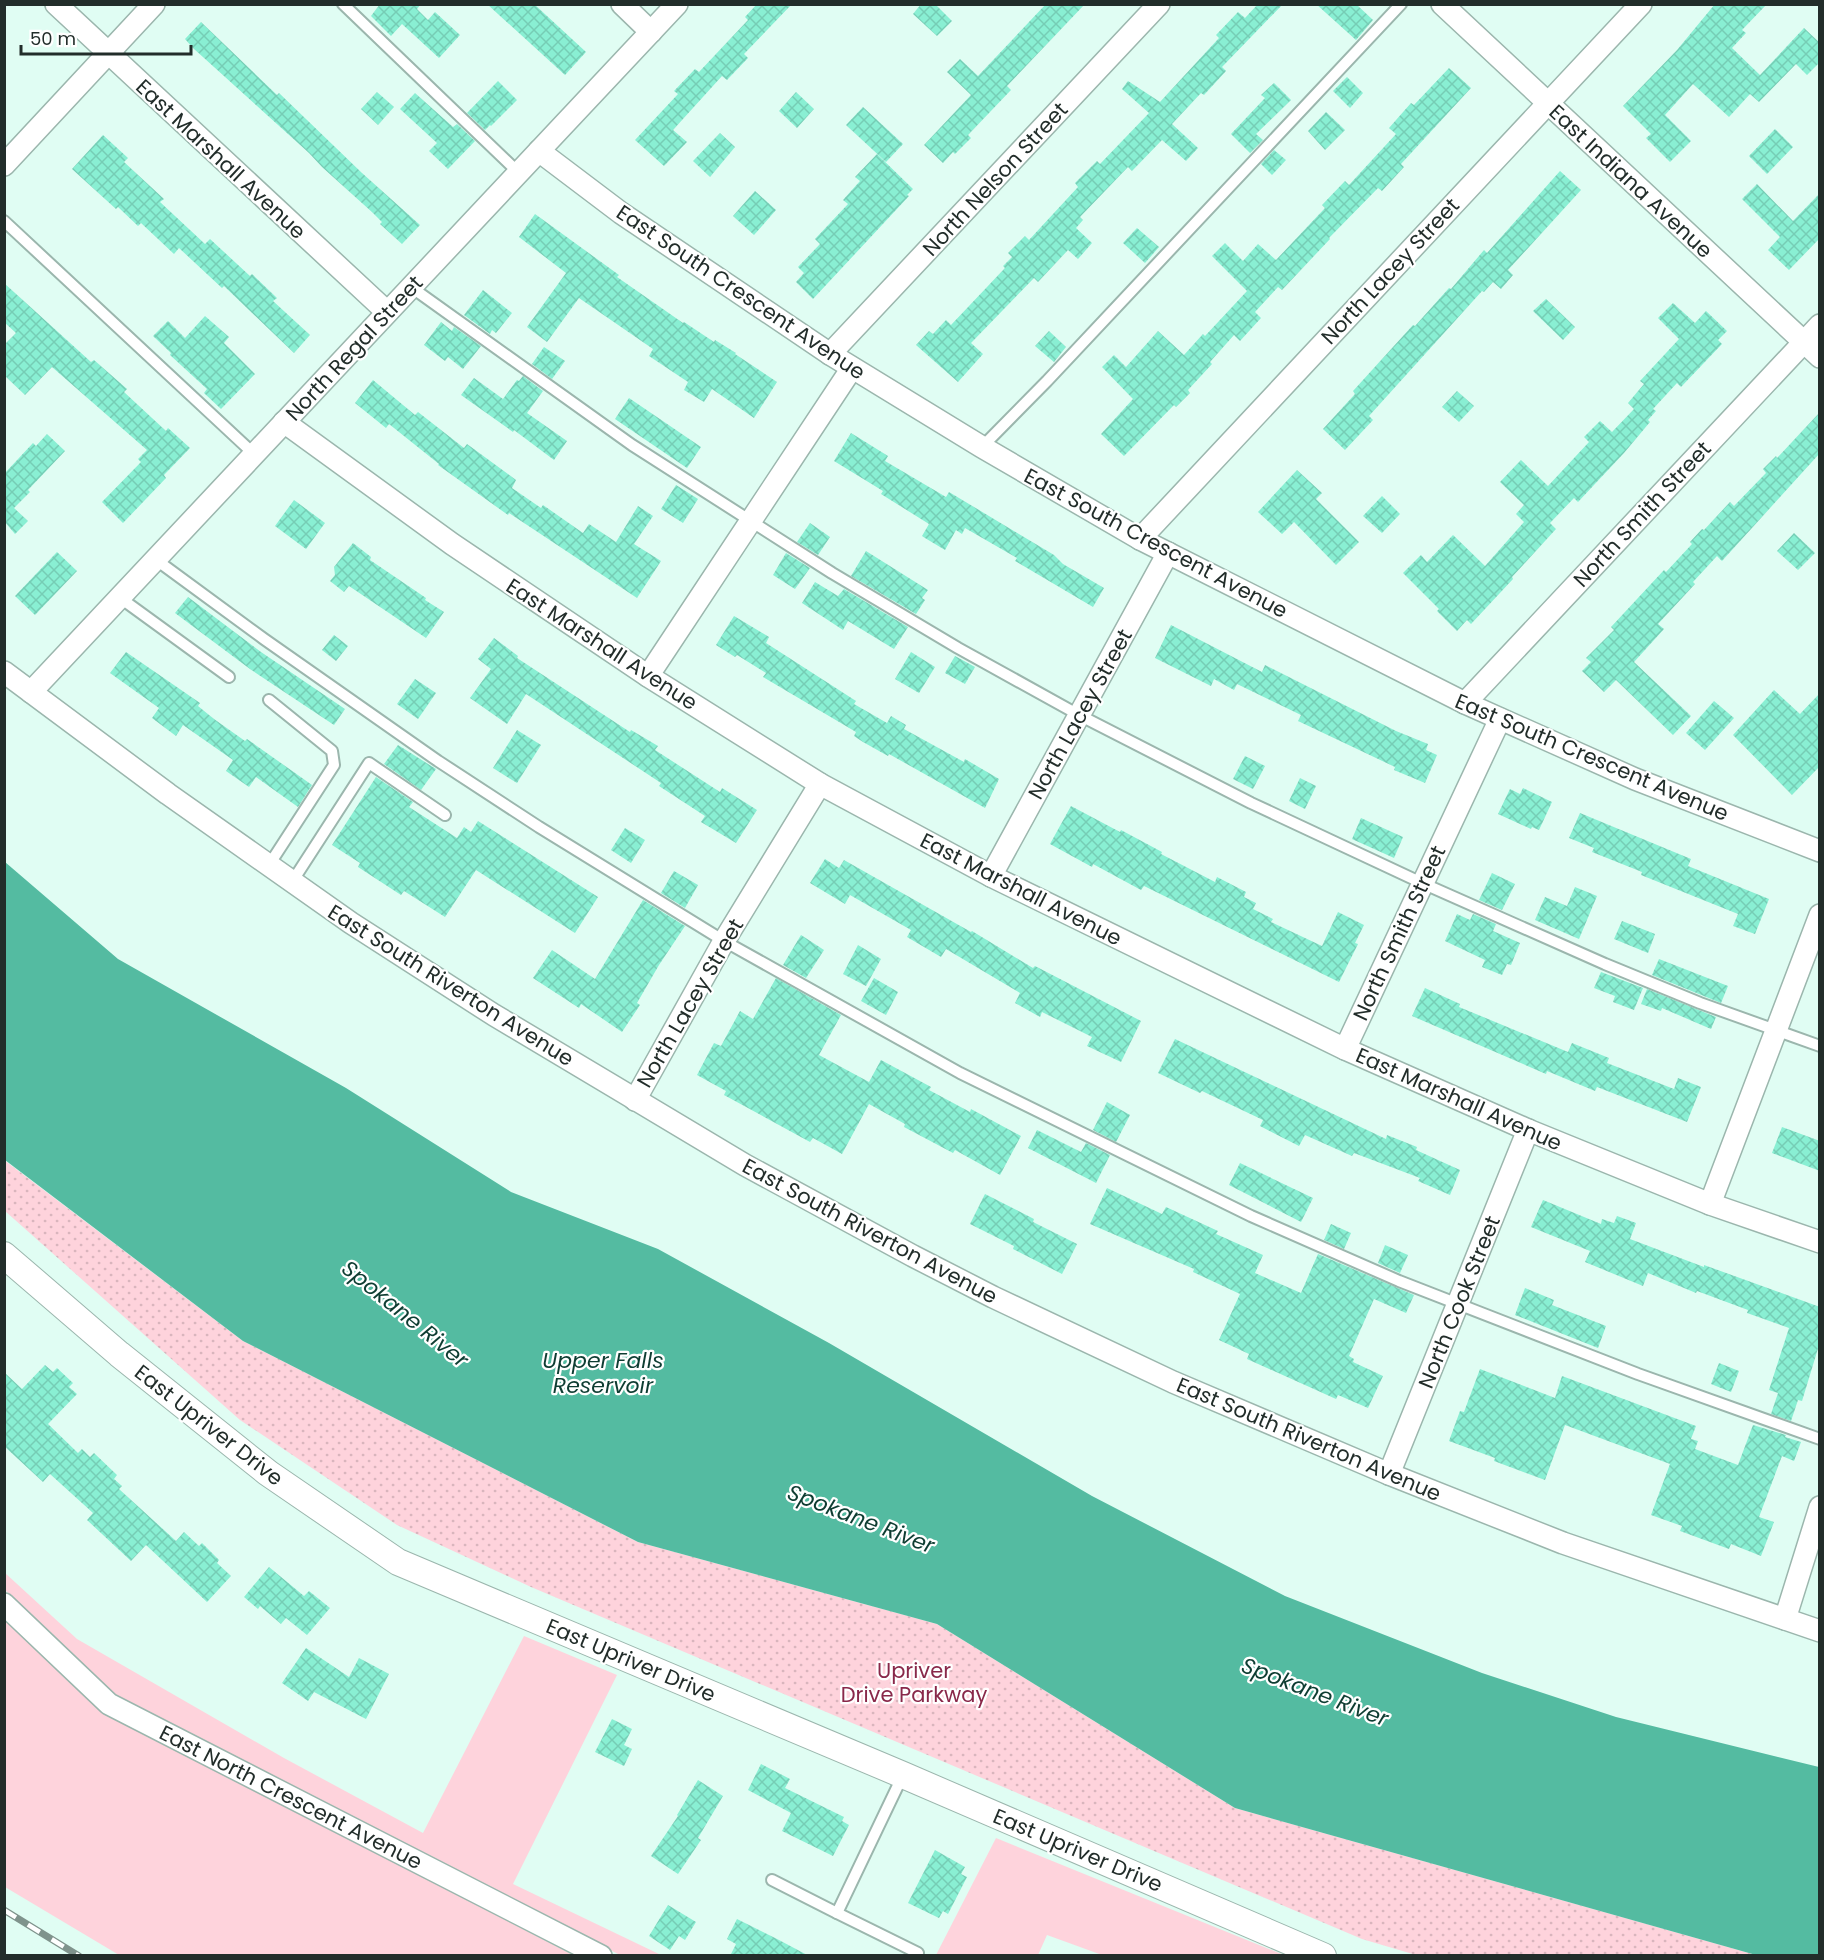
<svg xmlns="http://www.w3.org/2000/svg" width="1824" height="1960" viewBox="0 0 1824 1960" font-family="Poppins,sans-serif">
<style>
.green{fill:#fed3dc}
.park{fill:url(#park-dots)}
.water{fill:#54bba1}
.building{fill:url(#building-cross-hatch)}
.lines{fill:none;stroke-linecap:round;stroke-linejoin:round}
.service-casing{stroke:#9bb6ad;stroke-width:14}
.minor-casing{stroke:#9bb6ad;stroke-width:24}
.tertiary-casing{stroke:#9bb6ad;stroke-width:28}
.service{stroke:#fff;stroke-width:10}
.minor{stroke:#fff;stroke-width:21}
.tertiary{stroke:#fff;stroke-width:26}
.rail-casing{stroke:#7f938c;stroke-width:7}
.rail{stroke:#fff;stroke-width:4.5;stroke-dasharray:14;stroke-linecap:butt}
.labels{text-anchor:middle;dominant-baseline:central;stroke-width:4.5;stroke-linejoin:round;paint-order:stroke}
.street-label{font-size:21px;fill:#222d2a;stroke:#fff}
.park-label{font-size:21px;fill:#89284a;stroke:#fff}
.water-label{font-size:22px;font-style:italic;fill:#0e3d32;stroke:#fff}
</style>
<defs>
<pattern id="park-dots" width="8" height="8" patternUnits="userSpaceOnUse" patternTransform="scale(1.5)"><rect width="8" height="8" fill="#fed3dc"/><path d="M2 2h.1M6 6h.1" fill="none" stroke="#d9b5bd" stroke-width="1.8" stroke-linecap="round"/></pattern>
<pattern id="building-cross-hatch" width="8" height="8" patternUnits="userSpaceOnUse" patternTransform="scale(1.5)"><rect width="8" height="8" fill="#89efd3"/><path d="M0 0l8 8M0 8l8-8" fill="none" stroke="#76cdb5"/></pattern>
</defs>
<rect width="100%" height="100%" fill="#e0fdf3"/>
<!-- green -->
<g class="green">
<path d="M4 1572 77 1639 284 1758 423 1833 524 1636 617 1675 513 1884 661 1955H620L115 1697 5 1590Z"/>
<path d="M4 1618 104 1711 573 1955H119L5 1887Z"/>
<path d="M996 1838 1284 1955H1102L1047 1935 1038 1955H936Z"/>
</g>
<!-- park -->
<path class="park" d="M4 1160 243 1341 638 1542 937 1624 1235 1808 1756 1955H1416L1362 1939 531 1587 397 1525 240 1420 5 1211Z"/>
<!-- water -->
<path class="water" d="M5 862 118 959 346 1088 511 1192 658 1249 829 1343 1092 1496 1285 1596 1482 1673 1616 1717 1819 1767V1955H1756L1235 1808 937 1624 638 1542 243 1341 5 1160Z"/>
<!-- building -->
<g class="building">
<path d="M380 4H421L417 9 428 20 435 12 460 35 439 58 402 24 391 36 371 16Z"/>
<path d="M487 4H534L586 52 565 75Z"/>
<path d="M757 4H792L744 54 748 58 727 80 722 76 673 130 687 142 664 166 635 140 678 94 674 91 695 69 699 72 748 20 745 17Z"/>
<path d="M921 4H935L952 21 937 36 913 14Z"/>
<path d="M1046 4H1085L1007 86 1011 90 968 135 971 138 955 154 953 152 943 163 924 145 971 95 947 72 960 59 978 76Z"/>
<path d="M1258 4H1283L1222 67 1226 71 1204 95 1201 93 1172 124 1198 148 1186 161 1162 140 1132 171 1128 167 1080 217 1083 220 1076 228 1092 243 1078 259 1068 250 1038 282 1034 278 971 343 983 354 958 382 916 345 929 331 933 334 946 320 951 325 1005 268 1003 266 1012 257 1008 253 1025 236 1029 240 1078 187 1075 183 1097 161 1100 164 1149 113 1122 89 1128 81 1160 102 1219 38 1216 35 1238 12 1245 18Z"/>
<path d="M1316 4H1356L1373 20 1356 40Z"/>
<path d="M1715 4H1767L1742 30 1746 33 1732 48 1760 75 1804 28 1820 43V62L1807 75 1796 64 1759 102 1750 94 1729 117 1693 84 1665 115 1691 141 1670 162 1646 138 1651 134 1623 106 1677 50Z"/>
<path d="M201 22 277 95 279 93 362 173 420 225 402 244 380 224 382 222 373 213 322 167 309 153 193 48 185 39Z"/>
<path d="M1449 68 1471 88 1401 164 1404 167 1382 191 1378 188 1329 238 1330 239 1282 290 1278 287 1255 312 1261 318 1240 341 1234 335 1210 362 1212 364 1188 390 1190 393 1176 407 1174 405 1124 456 1101 434 1133 399 1102 367 1114 355 1126 367 1158 331 1184 355 1203 334 1205 336 1247 291 1212 256 1225 243 1243 261 1258 244 1276 260 1325 208 1322 205 1345 181 1349 185 1396 134 1389 128 1411 103 1414 105Z"/>
<path d="M1347 77 1363 93 1350 108 1333 91Z"/>
<path d="M498 81 517 100 491 126 490 125 485 130 467 113Z"/>
<path d="M1274 83 1291 100 1256 134 1263 140 1250 153 1231 134 1265 98 1261 95Z"/>
<path d="M377 92 394 107 378 125 361 109Z"/>
<path d="M796 92 814 109 797 128 779 111Z"/>
<path d="M415 93 453 127 457 124 475 141 448 169 429 151 437 143 400 109Z"/>
<path d="M863 107 903 144 886 162 846 125Z"/>
<path d="M1326 112 1345 130 1325 150 1308 131Z"/>
<path d="M1775 129 1793 147 1767 174 1749 156Z"/>
<path d="M720 133 735 147 710 177 693 161Z"/>
<path d="M103 135 128 158 124 162 164 199 160 202 205 244 210 239 250 276 252 274 277 298 273 301 310 335 294 353 224 286 222 288 179 248 174 254 141 223 138 226 118 207 116 209 72 169Z"/>
<path d="M1274 150 1286 160 1272 175 1261 164Z"/>
<path d="M877 154 913 189 907 195 909 196 813 299 796 282 804 273 798 267 820 244 815 239 848 204 843 200 860 181 855 177Z"/>
<path d="M1560 171 1581 190 1508 270 1513 275 1501 289 1493 282 1484 292 1482 291 1369 416 1373 420 1345 450 1323 429 1355 394 1353 391 1413 325 1415 326 1449 288 1451 289 1484 250 1487 253Z"/>
<path d="M1757 184 1793 221 1820 193V238L1789 270 1768 250 1780 237 1742 199Z"/>
<path d="M755 191 776 210 754 235 733 216Z"/>
<path d="M535 214 619 275 617 277 683 323 684 322 714 342 715 340 736 353 735 354 777 382 754 418 712 389 704 402 684 390 688 382 649 356 653 349 579 298 547 342 527 327 566 273 519 237Z"/>
<path d="M1137 228 1159 247 1145 263 1123 243Z"/>
<path d="M4 283 91 362 94 360 127 389 124 392 166 431 168 428 190 448 164 475 166 478 123 523 102 502 141 462 138 459 147 450 52 367 25 395 4 375V345L16 333 4 322Z"/>
<path d="M483 290 512 313 496 333 492 330 490 334 464 315Z"/>
<path d="M1546 299 1575 327 1563 340 1533 311Z"/>
<path d="M1673 303 1695 323 1706 311 1727 331 1718 340 1722 344 1681 387 1677 383 1653 409 1656 411 1648 420 1650 422 1624 453 1578 502 1574 498 1550 523 1556 529 1512 577 1513 579 1471 624 1467 620 1457 631 1437 611 1439 609 1403 573 1421 555 1427 562 1453 535 1485 566 1524 522 1516 514 1524 505 1500 482 1521 460 1548 486 1589 442 1584 437 1600 421 1612 432 1634 409 1628 403 1644 384 1640 381 1679 339 1658 318Z"/>
<path d="M205 316 229 337 224 343 255 374 221 409 204 393 207 389 170 355 171 353 153 336 168 321 185 338Z"/>
<path d="M441 322 452 331 454 327 481 346 463 369 448 357 445 361 424 345Z"/>
<path d="M1049 331 1066 347 1054 362 1035 346Z"/>
<path d="M544 347 565 361 552 379 532 364Z"/>
<path d="M523 376 543 391 527 413 567 441 554 460 514 430 513 432 461 395 474 378 503 399 517 380 519 381Z"/>
<path d="M373 380 415 415 418 412 464 448 467 444 516 480 512 488 541 508 543 505 583 533 589 524 616 542 638 506 653 516 634 544 661 561 637 598 509 513 508 515 438 465 439 464 389 424 386 428 355 403Z"/>
<path d="M1457 391 1474 406 1459 422 1442 407Z"/>
<path d="M629 398 701 447 687 468 615 419Z"/>
<path d="M1820 412V453L1722 561 1717 556 1693 582 1695 584 1658 624 1664 629 1634 662 1691 716 1673 735 1616 680 1604 692 1582 671 1591 662 1586 658 1614 630 1611 627 1664 570 1666 572 1692 544 1690 542 1702 529 1704 530 1730 502 1734 506 1766 473 1763 469 1776 456 1777 458Z"/>
<path d="M851 433 888 456 885 461 946 497 949 492 1054 555 1063 564 1104 588 1093 607 1015 561 1017 558 965 528 962 534 956 530 945 550 925 538 922 536 929 524 881 494 883 491 834 461Z"/>
<path d="M47 434 65 451 28 490 30 492 14 508 28 521 15 534 4 521V474L33 443 36 446Z"/>
<path d="M1297 470 1322 493 1316 499 1359 542 1336 565 1294 522 1282 534 1258 512Z"/>
<path d="M676 485 698 499 683 523 661 509Z"/>
<path d="M1382 496 1400 514 1382 533 1363 516Z"/>
<path d="M294 500 325 523 306 549 275 526Z"/>
<path d="M810 523 830 537 818 555 797 542Z"/>
<path d="M1794 533 1815 553 1798 570 1777 551Z"/>
<path d="M353 543 371 557 370 560 426 598 425 600 444 612 426 638 349 586 344 592 330 581 335 575 334 567Z"/>
<path d="M866 551 928 590 922 598 925 600 916 614 851 576Z"/>
<path d="M57 552 77 571 35 615 15 596Z"/>
<path d="M786 553 810 568 795 589 773 575Z"/>
<path d="M815 582 838 596 844 589 908 627 894 649 848 621 843 630 802 603Z"/>
<path d="M188 597 261 652 345 709 334 725 250 669 175 613Z"/>
<path d="M734 616 769 637 766 643 856 701 854 704 887 723 891 716 906 725 904 729 964 762 965 759 999 779 985 808 889 754 888 756 863 742 854 736 856 732 763 677 766 673 737 655 735 657 716 645Z"/>
<path d="M1171 625 1262 672 1265 665 1396 731 1428 744 1426 750 1437 755 1425 783 1394 770 1395 767 1298 721 1301 715 1237 684 1234 690 1214 679 1211 686 1155 658Z"/>
<path d="M334 635 348 646 336 661 322 650Z"/>
<path d="M494 638 518 656 517 658 630 732 631 730 658 746 655 750 720 792 722 788 757 810 736 843 701 822 705 816 659 786 661 783 526 694 507 724 470 698 491 669 478 659Z"/>
<path d="M126 652 200 703 198 706 214 719 245 741 247 739 312 785 298 807 256 777 249 787 226 771 233 760 183 725 176 736 152 718 159 708 110 673Z"/>
<path d="M911 652 935 667 919 693 895 679Z"/>
<path d="M955 656 975 667 965 684 945 673Z"/>
<path d="M415 679 436 693 418 719 397 704Z"/>
<path d="M1774 690 1800 714 1820 693V766L1792 795 1733 735Z"/>
<path d="M1714 701 1734 718 1705 750 1686 733Z"/>
<path d="M517 730 541 745 517 783 493 768Z"/>
<path d="M398 745 436 769 421 790 384 764Z"/>
<path d="M1245 756 1265 766 1253 789 1233 779Z"/>
<path d="M376 777 413 802 409 807 457 838 464 827 471 832 478 821 598 897 575 933 476 870 445 917 404 891 401 895 358 867 360 863 332 845Z"/>
<path d="M1300 778 1316 786 1305 809 1289 801Z"/>
<path d="M1523 788 1552 802 1539 830 1532 827 1531 829 1498 814 1510 789 1520 794Z"/>
<path d="M1071 806 1120 832 1121 830 1162 852 1161 854 1215 882 1217 877 1246 892 1244 897 1256 903 1253 909 1273 919 1271 922 1322 946 1338 912 1364 925 1355 943 1358 944 1339 982 1144 886 1141 890 1093 864 1092 867 1050 844Z"/>
<path d="M1580 813 1691 859 1688 866 1769 899 1755 934 1733 926 1738 914 1641 875 1642 872 1592 852 1594 848 1569 838Z"/>
<path d="M1361 818 1403 837 1394 858 1352 839Z"/>
<path d="M625 828 645 840 631 863 611 850Z"/>
<path d="M825 859 839 868 844 860 971 932 972 931 1033 968 1035 966 1141 1021 1121 1062 1087 1046 1092 1037 1042 1012 1040 1017 1015 1003 1020 993 946 949 941 957 907 937 911 930 850 895 845 904 810 883Z"/>
<path d="M674 871 698 885 685 908 661 893Z"/>
<path d="M1492 873 1515 884 1502 910 1479 900Z"/>
<path d="M1575 887 1597 896 1579 939 1535 920 1545 897 1567 906Z"/>
<path d="M643 900 685 926 659 965 637 1003 640 1005 622 1032 581 1004 579 1008 533 978 552 950 595 979Z"/>
<path d="M1457 914 1470 920 1473 914 1496 924 1493 931 1520 943 1511 965 1507 964 1502 975 1482 967 1485 960 1445 941Z"/>
<path d="M1622 921 1655 934 1648 953 1614 939Z"/>
<path d="M801 935 824 950 806 978 783 965Z"/>
<path d="M858 945 881 959 866 986 843 974Z"/>
<path d="M1659 959 1728 986 1721 1003 1652 975Z"/>
<path d="M1601 972 1643 988 1634 1010 1613 1002 1615 996 1594 988Z"/>
<path d="M776 978 841 1015 819 1055 869 1082 881 1060 931 1087 929 1090 970 1112 971 1109 1021 1136 1000 1175 955 1150 953 1153 904 1127 905 1124 869 1104 842 1154 813 1138 810 1142 724 1095 726 1091 697 1075 714 1043 721 1046 740 1011 753 1019Z"/>
<path d="M874 978 898 992 886 1015 861 1001Z"/>
<path d="M1425 988 1460 1004 1459 1007 1568 1052 1572 1043 1609 1058 1607 1063 1674 1089 1678 1078 1701 1087 1687 1122 1597 1087 1595 1091 1547 1071 1546 1074 1412 1016Z"/>
<path d="M1647 989 1716 1017 1711 1029 1662 1008 1661 1011 1641 1004Z"/>
<path d="M1175 1039 1386 1139 1387 1135 1417 1147 1416 1150 1460 1170 1450 1195 1418 1181 1420 1178 1354 1153 1352 1156 1305 1135 1299 1146 1260 1126 1263 1120 1202 1091 1200 1093 1158 1073Z"/>
<path d="M1107 1102 1130 1115 1116 1142 1093 1130Z"/>
<path d="M1782 1127 1820 1141V1171L1772 1153Z"/>
<path d="M1037 1130 1081 1152 1086 1143 1110 1155 1096 1183 1028 1148Z"/>
<path d="M1240 1163 1313 1198 1301 1222 1229 1185Z"/>
<path d="M1107 1188 1162 1214 1166 1207 1218 1231 1216 1234 1263 1255 1255 1273 1301 1293 1318 1254 1414 1295 1406 1313 1374 1299 1349 1356 1354 1359 1353 1362 1383 1376 1368 1408 1338 1395 1336 1399 1247 1359 1249 1354 1219 1340 1240 1294 1193 1272 1194 1269 1090 1224Z"/>
<path d="M985 1194 1034 1219 1033 1222 1077 1244 1062 1274 1013 1249 1014 1246 970 1224Z"/>
<path d="M1543 1200 1601 1224 1602 1219 1614 1223 1617 1216 1636 1223 1630 1239 1704 1267V1265L1820 1307V1342L1802 1401 1798 1400 1791 1421 1771 1414 1778 1393 1769 1390 1789 1328 1747 1313 1748 1310 1697 1291 1696 1293 1648 1273 1643 1286 1585 1262 1590 1251 1531 1227Z"/>
<path d="M1331 1224 1351 1233 1344 1249 1324 1240Z"/>
<path d="M1385 1245 1408 1255 1400 1273 1378 1263Z"/>
<path d="M1525 1288 1554 1300 1552 1305 1606 1326 1598 1348 1515 1315Z"/>
<path d="M1719 1363 1739 1371 1731 1392 1711 1384Z"/>
<path d="M45 1365 53 1372 57 1368 73 1383 69 1387 77 1394 48 1424 78 1453 82 1449 90 1457 94 1453 117 1475 114 1479 122 1486 119 1489 176 1541 184 1532 199 1546 202 1543 219 1560 217 1563 231 1576 207 1602 146 1545 131 1561 87 1520 93 1513 50 1474 43 1482 4 1446V1372L22 1389Z"/>
<path d="M1480 1369 1555 1398 1562 1376 1696 1426 1691 1439 1698 1441 1695 1449 1738 1465 1753 1425 1786 1435 1785 1437 1801 1442 1794 1461 1782 1456 1759 1517 1774 1522 1761 1556 1731 1544 1729 1549 1680 1531 1682 1526 1651 1515 1670 1464 1565 1425 1545 1480 1494 1461 1495 1458 1449 1441 1460 1411 1464 1412Z"/>
<path d="M269 1567 304 1596 309 1591 330 1608 307 1635 286 1618 281 1624 260 1606 258 1609 244 1597Z"/>
<path d="M306 1648 349 1677 359 1658 389 1674 366 1719 314 1692 308 1701 282 1683Z"/>
<path d="M612 1719 632 1729 624 1745 632 1749 624 1766 595 1752Z"/>
<path d="M761 1764 790 1779 785 1788 844 1817 842 1821 849 1825 833 1856 782 1831 791 1813 748 1790Z"/>
<path d="M698 1780 723 1796 698 1838 701 1840 678 1874 651 1856 678 1816 677 1815Z"/>
<path d="M935 1850 965 1867 961 1874 967 1877 948 1914 943 1911 939 1918 908 1903Z"/>
<path d="M668 1905 696 1922 685 1940 679 1936 670 1950 649 1936Z"/>
<path d="M737 1919 779 1940 809 1956H730L736 1944 727 1939Z"/>
</g>
<g class="lines">
<defs>
<g id="service">
<path d="M343 4 519 173"/>
<path d="M4 221 254 454"/>
<path d="M411 287 632 445 832 573 958 648 1079 715 1251 803 1422 883 1605 964 1700 1003 1820 1046"/>
<path d="M982 447 1047 381 1401 4"/>
<path d="M155 559 264 639 438 761 539 827 724 941 960 1073 1251 1216 1399 1281 1638 1374 1820 1439"/>
<path d="M119 597 229 677"/>
<path d="M269 865 334 765 332 751 269 700"/>
<path d="M292 882 369 763 445 815"/>
<path d="M903 1775 837 1913 918 1953"/>
<path d="M772 1880 837 1913"/>
</g>
<g id="minor">
<path d="M56 4 387 312"/>
<path d="M622 4 651 32"/>
<path d="M1442 4 1820 357"/>
<path d="M539 151 621 213 830 354 982 447 1140 539 1465 703 1635 779 1820 851"/>
<path d="M4 165 154 4"/>
<path d="M830 354 1159 4"/>
<path d="M284 422 452 544 648 676 820 784 991 876 1345 1049 1528 1130 1710 1204 1820 1242"/>
<path d="M1140 539 1641 4"/>
<path d="M4 672 168 794 351 923 494 1015 613 1086 745 1165 913 1256 993 1297 1173 1382 1389 1474 1563 1543 1820 1631"/>
<path d="M648 676 852 368"/>
<path d="M31 692 677 4"/>
<path d="M1465 703 1820 325"/>
<path d="M991 876 1168 553"/>
<path d="M1345 1049 1500 719"/>
<path d="M635 1100 724 941 820 784"/>
<path d="M1710 1204 1820 915"/>
<path d="M1389 1474 1528 1130"/>
<path d="M4 1604 109 1704 601 1956"/>
<path d="M1785 1619 1820 1507"/>
</g>
<path id="tertiary" d="M4 1255 119 1354 268 1473 398 1562 903 1775 1323 1956"/>
</defs>
<!-- service casing -->
<use href="#service" class="service-casing"/>
<!-- minor casing -->
<use href="#minor" class="minor-casing"/>
<!-- tertiary casing -->
<use href="#tertiary" class="tertiary-casing"/>
<!-- service -->
<use href="#service" class="service"/>
<!-- minor -->
<use href="#minor" class="minor"/>
<!-- tertiary -->
<use href="#tertiary" class="tertiary"/>
<defs>
<path id="rail" d="M4 1910 79 1956"/>
</defs>
<!-- rail casing -->
<use href="#rail" class="rail-casing"/>
<!-- rail -->
<use href="#rail" class="rail"/>
</g>
<g class="labels">
<!-- street labels -->
<g class="street-label">
<text transform="translate(221 159) rotate(43)">East Marshall Avenue</text>
<text transform="translate(995 179) rotate(-47)">North Nelson Street</text>
<text transform="translate(1631 181) rotate(43)">East Indiana Avenue</text>
<text transform="translate(1390 271) rotate(-47)">North Lacey Street</text>
<text transform="translate(741 292) rotate(34)">East South Crescent Avenue</text>
<text transform="translate(354 348) rotate(-47)">North Regal Street</text>
<text transform="translate(1642 514) rotate(-47)">North Smith Street</text>
<text transform="translate(1156 543) rotate(28)">East South Crescent Avenue</text>
<text transform="translate(602 644) rotate(33)">East Marshall Avenue</text>
<text transform="translate(1080 714) rotate(-61)">North Lacey Street</text>
<text transform="translate(1592 757) rotate(23)">East South Crescent Avenue</text>
<text transform="translate(1021 889) rotate(27)">East Marshall Avenue</text>
<text transform="translate(1399 933) rotate(-65)">North Smith Street</text>
<text transform="translate(451 985) rotate(32)">East South Riverton Avenue</text>
<text transform="translate(690 1003) rotate(-60)">North Lacey Street</text>
<text transform="translate(1459 1099) rotate(24)">East Marshall Avenue</text>
<text transform="translate(870 1231) rotate(28)">East South Riverton Avenue</text>
<text transform="translate(1459 1302) rotate(-68)">North Cook Street</text>
<text transform="translate(209 1425) rotate(38)">East Upriver Drive</text>
<text transform="translate(1309 1439) rotate(23)">East South Riverton Avenue</text>
<text transform="translate(631 1660) rotate(23)">East Upriver Drive</text>
<text transform="translate(291 1797) rotate(27)">East North Crescent Avenue</text>
<text transform="translate(1078 1850) rotate(23)">East Upriver Drive</text>
</g>
<!-- park labels -->
<g class="park-label">
<text x="914" y="1670">Upriver<tspan x="914" dy="24">Drive Parkway</tspan></text>
</g>
<!-- water labels -->
<g class="water-label">
<text transform="translate(405 1314) rotate(39)">Spokane River</text>
<text x="603" y="1360">Upper Falls<tspan x="603" dy="25">Reservoir</tspan></text>
<text transform="translate(861 1519) rotate(21)">Spokane River</text>
<text transform="translate(1315 1692) rotate(21)">Spokane River</text>
</g>
</g>
<!-- border -->
<rect width="1824" height="1960" fill="none" stroke="#222d2a" stroke-width="12"/>
<!-- scale -->
<path d="M21 45v9h170v-9" fill="none" stroke="#222d2a" stroke-width="3"/>
<text x="30" y="45" font-size="18" fill="#222d2a" stroke="#ffffff" stroke-width="4.5" paint-order="stroke">50 m</text>
</svg>
